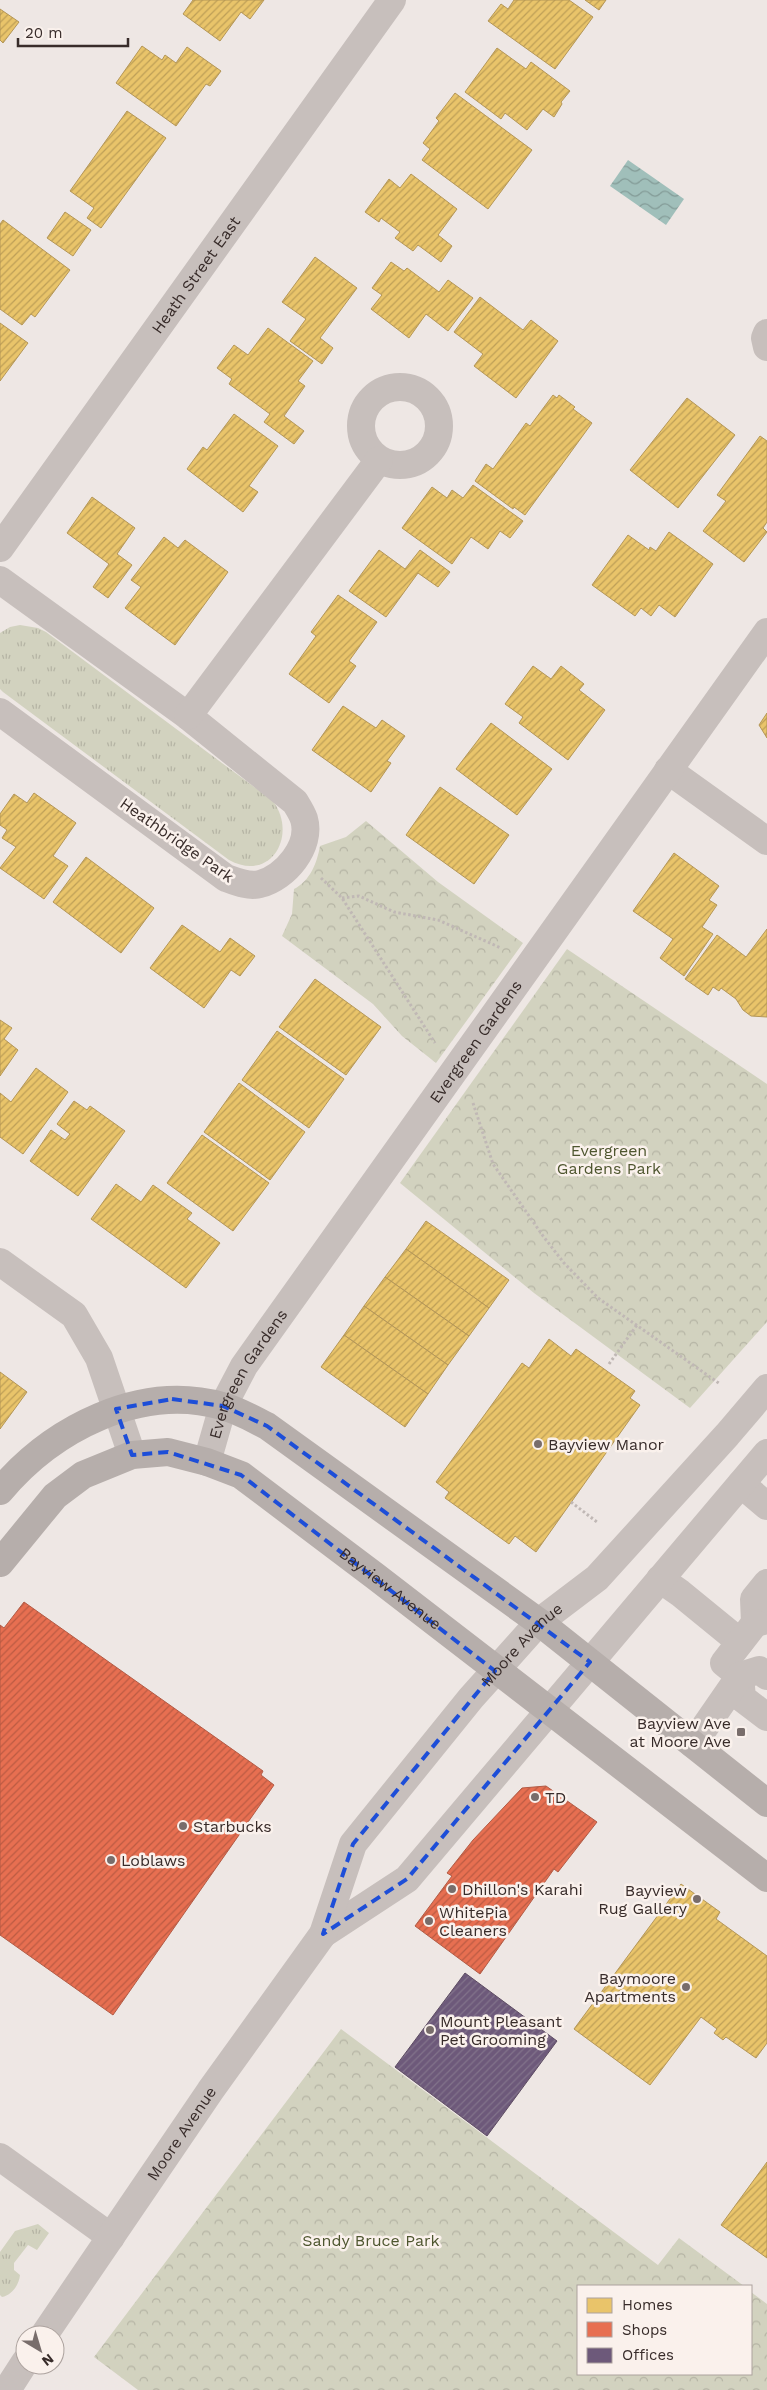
<svg xmlns="http://www.w3.org/2000/svg" width="767" height="2390" viewBox="0 0 767 2390" font-family="'Work Sans',sans-serif">
<style>
.grass{fill:url(#grass-tufts)}
.park{fill:url(#park-crowns)}
.water{fill:url(#water-waves)}
.homes{fill:url(#homes-hatch);stroke:#b49657}
.shops{fill:url(#shops-hatch);stroke:#b25b45}
.offices{fill:url(#offices-hatch);stroke:#5d4c62}
.lines{fill:none;stroke-linecap:round;stroke-linejoin:round}
.path{stroke:#c0b8b5;stroke-width:3;stroke-dasharray:2.5 2.5;stroke-linecap:butt}
.minor{stroke:#c7bfbc;stroke-width:28}
.major{stroke:#b6aeab;stroke-width:28}
.marked{fill:none;stroke:#1d4ed8;stroke-width:4;stroke-dasharray:10 6;stroke-linejoin:round}
.poi-dot{fill:#786d6b;stroke:#faf1ec;stroke-width:2}
.labels{text-anchor:middle;dominant-baseline:central;stroke-width:5;stroke-linejoin:round;paint-order:stroke}
.street-label{font-size:16px;fill:#382c2a;stroke:#faf1ec}
.park-label{font-size:16px;fill:#4e562f;stroke:#faf1ec}
.poi-label{font-size:16px;fill:#382c2a;stroke:#faf1ec;text-anchor:start}
</style>
<defs>
<pattern id="grass-tufts" width="24" height="20" patternUnits="userSpaceOnUse" patternTransform="scale(1.25)"><rect width="24" height="20" fill="#d2d2bf"/><path d="M3 7l-1-3M5 7V3M7 7l1-3M15 17l-1-3M17 17v-4M19 17l1-3" fill="none" stroke="#b5b4a4"/></pattern>
<pattern id="park-crowns" width="20" height="18" patternUnits="userSpaceOnUse" patternTransform="scale(1.25)"><rect width="20" height="18" fill="#d2d2bf"/><path d="M2 6a3 3 0 1 1 6 0M12 15a3 3 0 1 1 6 0" fill="none" stroke="#b5b4a4"/></pattern>
<pattern id="water-waves" width="16" height="10" patternUnits="userSpaceOnUse" patternTransform="scale(1.25)"><rect width="16" height="10" fill="#a0bfba"/><path d="M0 5q4-4 8 0t8 0" fill="none" stroke="#839b97"/></pattern>
<pattern id="homes-hatch" width="6" height="6" patternUnits="userSpaceOnUse" patternTransform="scale(1.25)"><rect width="6" height="6" fill="#e9c46a"/><path d="M-1 1l2-2M0 6l6-6M5 7l2-2" fill="none" stroke="#be9f57"/></pattern>
<pattern id="shops-hatch" width="6" height="6" patternUnits="userSpaceOnUse" patternTransform="scale(1.25)"><rect width="6" height="6" fill="#e76f51"/><path d="M-1 1l2-2M0 6l6-6M5 7l2-2" fill="none" stroke="#bc5b43"/></pattern>
<pattern id="offices-hatch" width="6" height="6" patternUnits="userSpaceOnUse" patternTransform="scale(1.25)"><rect width="6" height="6" fill="#6d597a"/><path d="M-1 1l2-2M0 6l6-6M5 7l2-2" fill="none" stroke="#82738b"/></pattern>
</defs>
<rect width="100%" height="100%" fill="#eee7e4"/>
<!-- grass -->
<g class="grass">
<path d="M20 625 38 628 46 632 273 801C298 835 271 883 229 860L3 692 0 689V633L10 627Z"/>
<path d="M38 2224 49 2233 37 2250 28 2245 14 2263V2270L20 2275C19 2285 12 2295 2 2297L0 2295V2252L15 2231Z"/>
</g>
<!-- park -->
<g class="park">
<path d="M366 821 438 882 523 943 436 1063 402 1036 373 1004 282 936 292 914 294 889C310 881 317 863 320 846L346 837Z"/>
<path d="M567 949 767 1084V1322L690 1408 534 1293 400 1183Z"/>
<path d="M341 2029 658 2265 679 2238 744 2286H578V2374H751V2292L767 2304V2390H138L94 2357Z"/>
</g>
<!-- water -->
<path class="water" d="M628 160 684 199 666 225 610 186Z"/>
<!-- homes -->
<g class="homes">
<path d="M193 0H264L250 19 241 12 220 41 183 14Z"/>
<path d="M514 0H569L593 17 555 69 488 21 501 4 508 9Z"/>
<path d="M585 0H606L599 10Z"/>
<path d="M0 9 19 22 3 43 0 40Z"/>
<path d="M142 46 162 60 165 55 176 63 187 47 221 71 210 86 206 84 176 126 116 83Z"/>
<path d="M497 48 526 69 531 62 570 91 561 102 562 104 554 117 543 109 527 130 505 113 501 119 465 92Z"/>
<path d="M455 93 532 150 488 209 422 160 430 149 423 143 439 121 436 118Z"/>
<path d="M127 111 166 138 101 228 87 218 94 208 70 191Z"/>
<path d="M411 174 457 209 438 235 452 246 441 262 418 245 413 251 395 238 400 232 381 218 379 222 365 212 389 179 400 188Z"/>
<path d="M65 212 91 230 73 256 47 238Z"/>
<path d="M3 220 70 270 35 317 31 314 22 325 0 309V224Z"/>
<path d="M315 257 357 288 320 338 333 348 322 364 290 341 306 319 282 302Z"/>
<path d="M391 262 404 271 407 268 439 292 448 280 473 298 448 331 426 314 409 338 371 309 382 295 372 288Z"/>
<path d="M480 297 523 330 531 320 558 341 516 398 474 366 483 354 454 332Z"/>
<path d="M0 323 28 343 0 381Z"/>
<path d="M268 328 313 361 298 381 305 386 284 416 304 431 294 444 264 422 270 414 229 384 232 379 217 368 234 345 248 355Z"/>
<path d="M553 395 557 398 559 395 575 407 573 409 592 423 525 515 514 507 513 509 475 481 486 464 493 469 526 423 530 426Z"/>
<path d="M687 398 735 435 678 508 630 470Z"/>
<path d="M234 414 278 446 249 486 258 492 243 512 187 469 203 447 207 450Z"/>
<path d="M760 436 767 441V522L763 528 767 532 744 562 703 531 726 501 717 495Z"/>
<path d="M473 485 523 521 510 538 500 531 488 549 471 537 452 564 402 528 432 487 447 498 452 490 463 498Z"/>
<path d="M92 497 135 528 117 554 132 565 108 598 93 587 109 564 67 533Z"/>
<path d="M669 532 713 564 675 617 659 605 651 616 641 608 635 616 592 585 628 535 649 550 650 547 656 551Z"/>
<path d="M164 537 178 548 185 540 228 572 175 645 125 608 141 587 131 580Z"/>
<path d="M379 550 405 569 420 550 450 572 438 587 418 573 386 617 349 591Z"/>
<path d="M338 595 377 622 349 661 356 666 329 703 289 674 316 636 311 632Z"/>
<path d="M533 666 551 679 561 666 584 684 579 690 605 710 568 760 519 723 523 717 505 704Z"/>
<path d="M343 706 376 728 382 720 405 736 387 761 391 763 371 792 312 750Z"/>
<path d="M767 713V738L759 725Z"/>
<path d="M491 723 552 769 517 815 456 769Z"/>
<path d="M440 787 509 835 474 884 406 835Z"/>
<path d="M34 793 76 823 53 856 68 866 44 899 0 868 16 847 2 838 7 830 0 825V814L14 794 27 803Z"/>
<path d="M674 853 719 886 709 900 717 905 702 927 713 934 684 976 660 958 673 939 633 911Z"/>
<path d="M86 857 154 908 121 953 53 902Z"/>
<path d="M182 925 220 952 230 938 255 956 240 976 231 970 204 1008 150 968Z"/>
<path d="M767 929V1017L751 1016 743 1010 736 999 721 988 719 991 713 987 708 995 685 979 717 935 746 957Z"/>
<path d="M315 979 381 1027 346 1075 279 1027Z"/>
<path d="M0 1020 12 1028 4 1039 18 1050 0 1076Z"/>
<path d="M277 1031 344 1079 309 1128 242 1080Z"/>
<path d="M36 1068 68 1092 23 1154 0 1137V1093L11 1102Z"/>
<path d="M239 1083 305 1132 270 1180 204 1132Z"/>
<path d="M74 1101 87 1110 90 1106 125 1131 78 1196 30 1161 51 1130 65 1140 70 1134 57 1124Z"/>
<path d="M202 1135 269 1183 233 1231 167 1183Z"/>
<path d="M116 1184 141 1202 153 1185 192 1213 187 1219 220 1243 186 1288 91 1219Z"/>
<path d="M426 1221 509 1280 489 1308 406 1249Z"/>
<path d="M406 1249 489 1308 469 1336 385 1277Z"/>
<path d="M385 1277 469 1336 448 1365 364 1306Z"/>
<path d="M364 1306 448 1365 428 1394 344 1335Z"/>
<path d="M344 1335 428 1394 405 1427 321 1367Z"/>
<path d="M549 1339 571 1356 576 1349 635 1391 630 1398 640 1405 536 1552 515 1536 509 1544 445 1498 449 1492 436 1482 522 1363 529 1368Z"/>
<path d="M0 1372 27 1392 0 1429Z"/>
<path d="M681 1884 720 1912 716 1919 767 1956V2043L756 2058 726 2037 723 2040 714 2033 717 2029 701 2017 650 2085 574 2029Z"/>
<path d="M767 2162V2258L721 2225Z"/>
</g>
<!-- shops -->
<g class="shops">
<path d="M24 1602 263 1771 261 1775 274 1785 113 2015 0 1935V1625L4 1628Z"/>
<path d="M546 1786 597 1822 558 1872 554 1869 480 1974 415 1926 452 1876 447 1873 473 1840 522 1788Z"/>
</g>
<!-- offices -->
<path class="offices" d="M465 1973 557 2041 487 2136 395 2067Z"/>
<g class="lines">
<!-- path -->
<g class="path">
<path d="M321 878 342 898 435 1043"/>
<path d="M342 898 359 896 394 912 438 920 501 948"/>
<path d="M473 1103 493 1164 543 1236 564 1263 598 1298 720 1384"/>
<path d="M609 1364 637 1325"/>
<path d="M571 1502 597 1522"/>
</g>
<!-- minor -->
<g class="minor">
<path d="M767 333 765 338 767 347"/>
<circle cx="400" cy="426" r="39"/>
<path id="s1" d="M0 548 392 0"/>
<path d="M0 580 188 716 295 802C298 807 302 813 304 819 312 846 285 878 260 884 249 887 237 882 226 878L0 712"/>
<path d="M188 716 379 460"/>
<path d="M668 770 767 841"/>
<path d="M0 1262 74 1315 99 1358 132 1455"/>
<path id="s2" d="M207 1462 223 1406 244 1366 767 632"/>
<path d="M741 1484 767 1506"/>
<path d="M660 1579 680 1593 740 1642"/>
<path d="M767 1583 754 1599 755 1623 767 1620"/>
<path d="M755 1623 724 1663 740 1676 742 1698 767 1717"/>
<path d="M693 1744 740 1676 759 1670 767 1676"/>
<path d="M323 1934 407 1879 767 1453"/>
<path d="M0 2157 111 2237"/>
<path id="s3" d="M44 2335 210 2091 323 1934 353 1844 471 1698 539 1622 597 1578 727 1435 767 1388"/>
<path d="M7 2390 25 2362"/>
</g>
<!-- major -->
<g class="major">
<path d="M0 1491C52 1429 140 1383 222 1406 238 1410 253 1419 267 1426L539 1622 767 1803"/>
<path id="s4" d="M0 1563 55 1496 83 1475 132 1455 168 1452 207 1462 241 1475 375 1576 767 1878"/>
</g>
</g>
<!-- marked area -->
<path class="marked" d="M172 1399 223 1406 267 1426 590 1662 407 1879 323 1934 353 1844 495 1671 241 1475 168 1452 132 1455 116 1409Z"/>
<!-- markers -->
<g class="poi-dot">
<circle cx="538" cy="1444" r="5"/>
<rect x="736" y="1727" width="10" height="10" rx="2.5"/>
<circle cx="535" cy="1797" r="5"/>
<circle cx="183" cy="1826" r="5"/>
<circle cx="111" cy="1860" r="5"/>
<circle cx="452" cy="1889" r="5"/>
<circle cx="697" cy="1899" r="5"/>
<circle cx="429" cy="1921" r="5"/>
<circle cx="686" cy="1987" r="5"/>
<circle cx="430" cy="2030" r="5"/>
</g>
<g class="labels">
<!-- street labels -->
<g class="street-label">
<text stroke="none"><textPath href="#s1" startOffset="336">Heath Street East</textPath></text>
<text transform="translate(177 840) rotate(35)">Heathbridge Park</text>
<text stroke="none"><textPath href="#s2" startOffset="502">Evergreen Gardens</textPath></text>
<text stroke="none"><textPath href="#s2" startOffset="98">Evergreen Gardens</textPath></text>
<text stroke="none"><textPath href="#s4" startOffset="475">Bayview Avenue</textPath></text>
<text stroke="none"><textPath href="#s3" startOffset="845">Moore Avenue</textPath></text>
<text stroke="none"><textPath href="#s3" startOffset="244">Moore Avenue</textPath></text>
</g>
<!-- park labels -->
<g class="park-label">
<text x="609" y="1150">Evergreen<tspan x="609" dy="18">Gardens Park</tspan></text>
<text x="371" y="2240">Sandy Bruce Park</text>
</g>
<!-- poi labels -->
<g class="poi-label">
<text x="548" y="1444">Bayview Manor</text>
<text x="731" y="1723" text-anchor="end">Bayview Ave<tspan x="731" dy="18">at Moore Ave</tspan></text>
<text x="545" y="1797">TD</text>
<text x="193" y="1826">Starbucks</text>
<text x="121" y="1860">Loblaws</text>
<text x="462" y="1889">Dhillon's Karahi</text>
<text x="687" y="1890" text-anchor="end">Bayview<tspan x="687" dy="18">Rug Gallery</tspan></text>
<text x="439" y="1912">WhitePia<tspan x="439" dy="18">Cleaners</tspan></text>
<text x="676" y="1978" text-anchor="end">Baymoore<tspan x="676" dy="18">Apartments</tspan></text>
<text x="440" y="2021">Mount Pleasant<tspan x="440" dy="18">Pet Grooming</tspan></text>
</g>
</g>
<!-- legend -->
<rect x="577" y="2285" width="175" height="90" fill="#faf1ec" stroke="#aca29e"/>
<rect x="587" y="2298" width="25" height="15" fill="#e9c46a" stroke="#aca29e"/>
<text x="622" y="2310" font-size="15" fill="#382c2a">Homes</text>
<rect x="587" y="2322" width="25" height="15" fill="#e76f51" stroke="#aca29e"/>
<text x="622" y="2335" font-size="15" fill="#382c2a">Shops</text>
<rect x="587" y="2348" width="25" height="15" fill="#6d597a" stroke="#aca29e"/>
<text x="622" y="2360" font-size="15" fill="#382c2a">Offices</text>
<!-- north arrow -->
<g transform="translate(40 2350) rotate(142)"><circle r="24" fill="#faf1ec" stroke="#aca29e"/>
<path d="M0-4L9 19L0 12L-9 19Z" fill="#786d6b"/>
<text y="-8" font-size="14" font-weight="bold" text-anchor="middle" fill="#382c2a">N</text>
</g>
<!-- scale -->
<path d="M18 38v8h110v-8" fill="none" stroke="#382c2a" stroke-width="2.5"/>
<text x="25" y="38" font-size="15" fill="#382c2a" stroke="#faf1ec" stroke-width="4" paint-order="stroke">20 m</text>
</svg>
